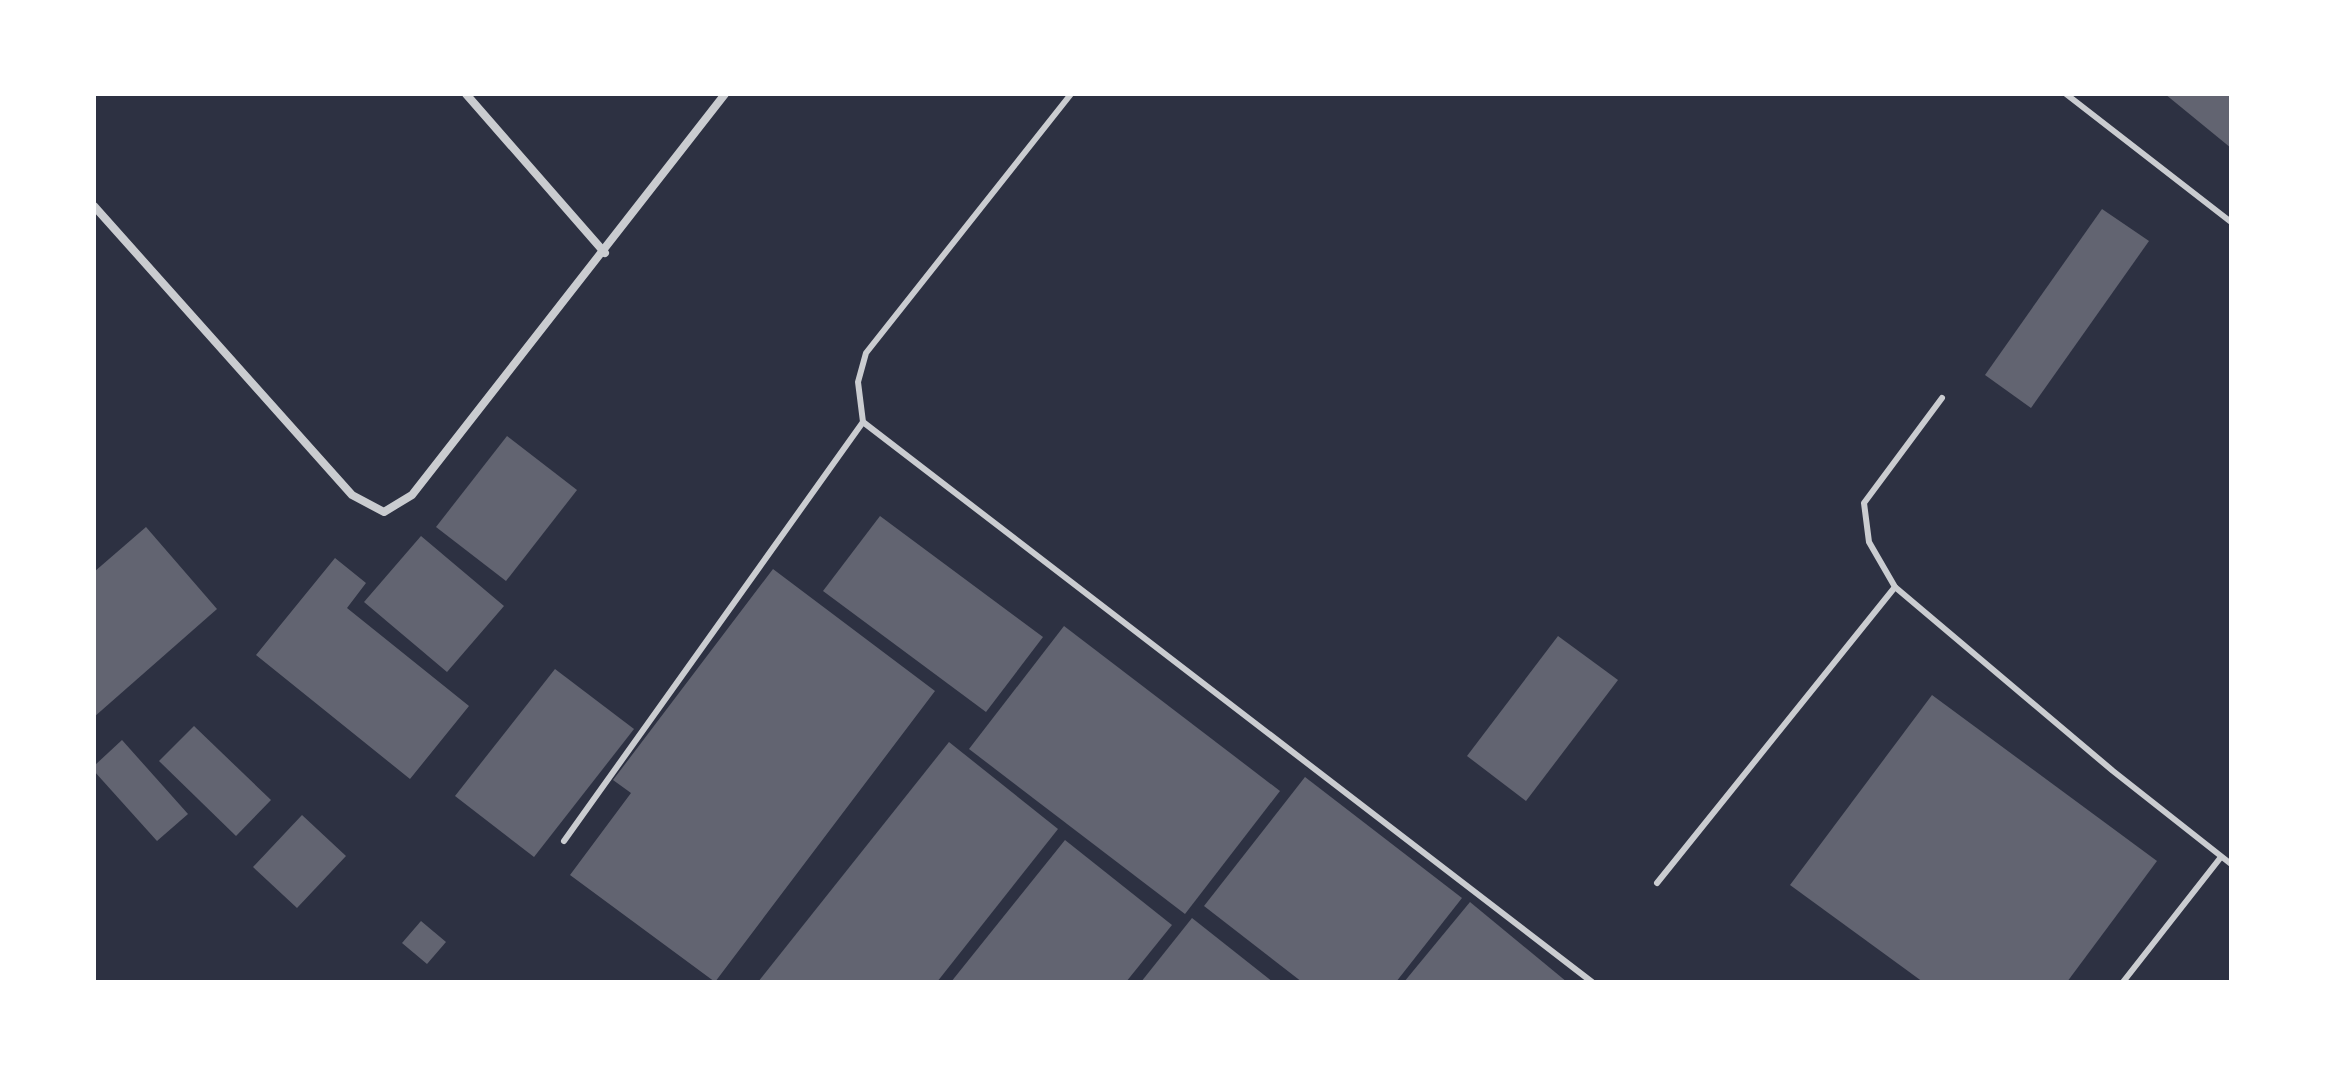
<svg xmlns="http://www.w3.org/2000/svg" width="2325" height="1076" viewBox="0 0 2325 1076" font-family="Montserrat,sans-serif">
<style>
.building{fill:#626471}
.lines{fill:none;stroke-linecap:round;stroke-linejoin:round}
.service{stroke:#caccd0;stroke-width:6}
.minor{stroke:#caccd0;stroke-width:8}
</style>
<rect width="100%" height="100%" fill="#2d3142"/>
<!-- building -->
<g class="building">
<path d="M2165 94H2231V148Z"/>
<path d="M2102 209 2149 241 2031 408 1985 375Z"/>
<path d="M507 436 577 490 506 581 436 527Z"/>
<path d="M880 516 1043 637 986 712 823 591Z"/>
<path d="M146 527 217 609 94 717V572Z"/>
<path d="M421 536 504 606 447 672 364 602Z"/>
<path d="M335 558 366 583 347 608 469 706 410 779 256 655Z"/>
<path d="M773 569 935 691 715 982 570 875 631 793 613 780Z"/>
<path d="M1064 626 1280 791 1185 914 969 749Z"/>
<path d="M1558 636 1618 680 1526 801 1467 756Z"/>
<path d="M555 669 634 729 534 857 455 796Z"/>
<path d="M1932 695 2157 861 2067 982H1923L1790 885Z"/>
<path d="M194 726 271 800 236 836 159 761Z"/>
<path d="M122 740 188 814 157 841 94 771V766Z"/>
<path d="M949 742 1058 829 937 982H758Z"/>
<path d="M1305 777 1462 898 1396 982H1302L1204 906Z"/>
<path d="M302 815 346 856 297 908 253 867Z"/>
<path d="M1065 840 1172 925 1126 982H951Z"/>
<path d="M1470 902 1567 982H1404Z"/>
<path d="M1192 918 1273 982H1141Z"/>
<path d="M421 921 446 942 427 964 402 943Z"/>
</g>
<g class="lines">
<!-- service -->
<g class="service">
<path d="M2066 94 2231 222"/>
<path d="M1942 398 1864 503 1869 542 1895 587 2113 771 2231 864"/>
<path d="M863 422 1592 982"/>
<path d="M564 841 863 422 858 382 866 353 1071 94"/>
<path d="M1657 883 1895 587"/>
<path d="M2123 982 2221 857"/>
</g>
<!-- minor -->
<g class="minor">
<path d="M466 94 605 253"/>
<path d="M94 206 352 495 384 512 412 495 725 94"/>
</g>
</g>
<!-- border -->
<rect width="2325" height="1076" fill="none" stroke="#ffffff" stroke-width="192"/>
</svg>
